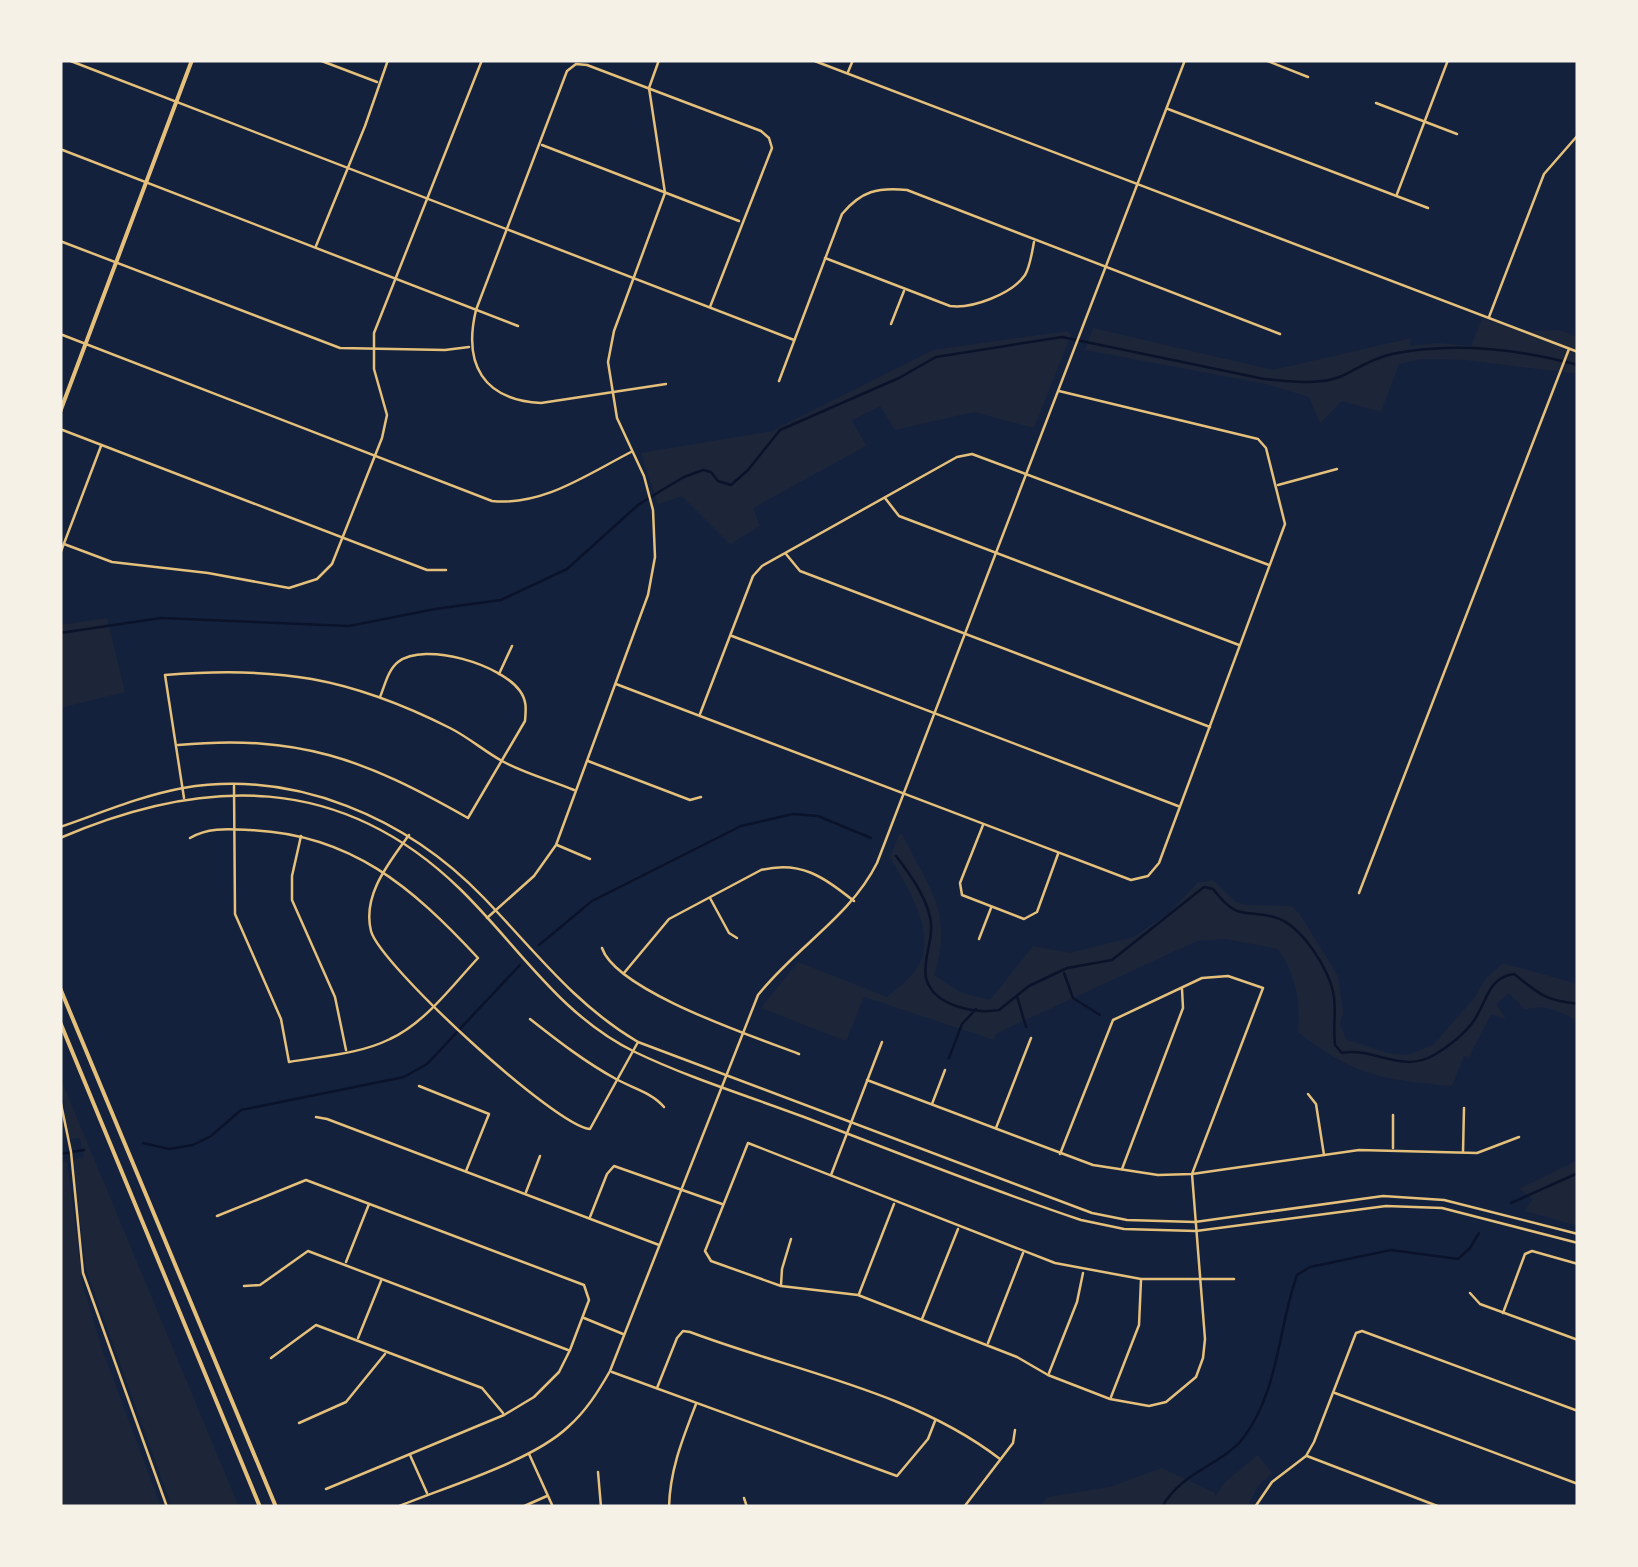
<svg xmlns="http://www.w3.org/2000/svg" width="1638" height="1567" viewBox="0 0 1638 1567" font-family="'Noto Sans',sans-serif">
<style>
.green{fill:#1d2539}
.lines{fill:none;stroke-linecap:round;stroke-linejoin:round}
.stream{stroke:#0b132b;stroke-width:2.5}
.minor{stroke:#e5c07b;stroke-width:2.5}
.tertiary{stroke:#e5c07b;stroke-width:2.5}
.secondary{stroke:#e5c07b;stroke-width:4}
.primary{stroke:#e5c07b;stroke-width:4}
</style>
<rect width="100%" height="100%" fill="#14213d"/>
<!-- green -->
<g class="green">
<path d="M1482 319 1528 331 1559 330 1578 337V374L1465 360 1420 359 1399 364 1381 412 1342 401 1320 423 1309 397 1266 384 1085 350 1093 328 1273 370 1411 338 1410 346 1438 343 1471 346Z"/>
<path d="M1067 331 1071 335 1034 428 974 412 895 430 880 406 852 420 866 446 753 508 760 526 730 544 682 496 658 504 641 453 772 431 933 350Z"/>
<path d="M107 618 125 692 60 708V625Z"/>
<path d="M902 834C929 889 954 912 934 975L962 993 990 1000 1033 946 1070 953 1134 937 1170 912 1197 883 1213 880 1234 901 1245 905 1291 906 1299 913 1338 976 1343 1012 1340 1024 1346 1039 1387 1053 1408 1055 1433 1045 1475 997 1485 979 1503 963 1578 984V1021C1562 1013 1544 1002 1525 1010L1509 993 1496 1004 1506 1019 1491 1014 1469 1057 1464 1056 1452 1086C1384 1080 1354 1076 1298 1032 1301 1000 1296 976 1278 949L1225 939 1197 941 995 1034 994 1040 864 997 846 1041 761 1008 798 962 887 997C896 989 909 980 916 969 940 935 907 887 890 857L899 835Z"/>
<path d="M60 1077 239 1507H172L86 1269 72 1160 84 1157 80 1138 69 1139Z"/>
<path d="M1578 1160V1226L1525 1211 1533 1199 1519 1189Z"/>
<path d="M67 1161 83 1286 102 1349 161 1507H60V1162Z"/>
<path d="M1258 1455 1272 1473 1258 1486 1247 1507H1039L1048 1497 1109 1487 1162 1468 1215 1493V1497L1226 1481Z"/>
</g>
<g class="lines">
<!-- stream -->
<g class="stream">
<path d="M60 633 161 618 349 626 435 609 501 600 567 569 638 505 662 490 684 477 703 470 711 472 718 481 731 485 748 470 780 430 899 378 936 357 1062 337 1264 379C1288 381 1319 386 1342 376 1358 368 1373 358 1392 354 1452 342 1518 349 1578 365"/>
<path d="M896 856C910 874 925 895 930 917 935 938 922 959 926 978 933 1006 975 1014 999 1010L1029 986 1067 968 1112 960 1204 887 1213 889C1238 921 1241 909 1274 917 1301 924 1331 971 1334 997 1336 1013 1333 1029 1335 1045L1342 1053C1374 1047 1402 1074 1434 1055 1448 1047 1466 1033 1475 1019 1487 1000 1489 977 1514 974 1540 994 1543 1000 1578 1004"/>
<path d="M539 945 592 901 741 826 793 814 818 816 871 838"/>
<path d="M1064 973 1073 998 1100 1015"/>
<path d="M1017 996 1026 1027"/>
<path d="M949 1058 962 1024 976 1009"/>
<path d="M143 1143 169 1149 193 1145 211 1136 241 1110 404 1077 427 1064 520 965"/>
<path d="M60 1154 84 1150"/>
<path d="M1511 1203 1578 1173"/>
<path d="M1162 1507C1182 1471 1224 1464 1244 1437 1279 1390 1278 1328 1297 1275L1310 1267 1391 1250 1458 1259 1470 1248 1479 1233"/>
</g>
<!-- minor -->
<g class="minor">
<path d="M68 60 794 340"/>
<path d="M319 60 377 82"/>
<path d="M812 60 1578 352"/>
<path d="M1265 60 1308 77"/>
<path d="M848 72 853 60"/>
<path d="M1376 103 1457 134"/>
<path d="M1168 109 1428 208"/>
<path d="M542 145 739 221"/>
<path d="M60 149 518 326"/>
<path d="M1397 194 1448 60"/>
<path d="M60 241 340 348 445 350 469 347"/>
<path d="M316 246 365 126 388 60"/>
<path d="M825 258 950 306C972 309 1012 294 1025 275 1030 267 1032 252 1034 242"/>
<path d="M1489 317 1544 174 1578 135"/>
<path d="M891 324 904 291"/>
<path d="M60 334 492 501C543 506 586 475 631 452"/>
<path d="M779 381 842 214C861 191 878 187 907 190L1280 334"/>
<path d="M666 384 541 403C483 400 463 364 476 310L567 71 576 64 587 65 761 131 769 138 772 148 710 307"/>
<path d="M60 429 427 570H446"/>
<path d="M1278 485 1337 469"/>
<path d="M885 498 899 516 1239 645"/>
<path d="M64 544 112 562 208 573 289 588 317 579 332 564 382 438 387 415 374 369V333L482 60"/>
<path d="M60 554 101 446"/>
<path d="M786 554 800 571 1210 727"/>
<path d="M732 636 1178 806"/>
<path d="M499 674 512 646"/>
<path d="M616 684 1131 880 1148 876 1159 863 1285 524 1266 448 1258 439 1059 391"/>
<path d="M700 714 753 576 762 566 957 457 972 454 1269 565"/>
<path d="M178 745C299 734 364 759 468 818L525 721C526 709 527 701 520 691 502 665 425 641 398 662 388 670 385 685 380 697"/>
<path d="M588 761 690 800 701 797"/>
<path d="M184 798 165 675C277 666 349 677 450 728 468 737 484 751 502 761 524 773 550 780 574 790"/>
<path d="M983 825 960 883 962 895 1024 919 1037 912 1058 854"/>
<path d="M409 835C389 863 362 895 371 931 380 965 556 1127 590 1129L638 1042"/>
<path d="M301 836 292 876V900L335 997 346 1050"/>
<path d="M190 838C208 827 229 829 250 830 351 834 412 887 478 958 452 986 425 1023 390 1039 360 1054 323 1056 289 1062L281 1019 235 914 234 786"/>
<path d="M557 845 590 859"/>
<path d="M1359 893 1569 349"/>
<path d="M710 898 729 933 737 938"/>
<path d="M487 918 534 876 556 845 648 595 655 557 653 510 644 476 617 418 608 362 614 331 665 193 649 88 659 60"/>
<path d="M979 939 991 908"/>
<path d="M602 948C616 991 755 1037 799 1054"/>
<path d="M624 973 669 919 761 870C801 860 823 877 854 901"/>
<path d="M530 1019C558 1041 585 1062 616 1079 632 1088 651 1092 664 1107"/>
<path d="M867 1080 1093 1165 1158 1175 1192 1174 1359 1150 1477 1153 1519 1137"/>
<path d="M419 1086 489 1114 466 1171"/>
<path d="M1308 1094 1316 1104 1324 1155"/>
<path d="M60 1099 71 1152 83 1273 167 1507"/>
<path d="M932 1104 945 1070"/>
<path d="M316 1117 327 1119 659 1245"/>
<path d="M996 1128 1031 1038"/>
<path d="M1393 1148V1115"/>
<path d="M1463 1152 1464 1108"/>
<path d="M1060 1154 1113 1020 1202 978 1228 976 1263 988 1192 1174 1205 1339 1203 1358 1196 1377 1166 1402 1149 1406 1110 1399 1048 1375 1017 1357 858 1295 781 1286 711 1261 705 1251 748 1143 1055 1263 1141 1279H1234"/>
<path d="M1122 1169 1183 1008 1182 989"/>
<path d="M831 1175 882 1042"/>
<path d="M526 1192 540 1156"/>
<path d="M217 1216 306 1180 584 1285 589 1300 570 1350 559 1372 534 1397 504 1415 326 1489"/>
<path d="M590 1217 607 1174 614 1166 722 1204"/>
<path d="M346 1262 369 1204"/>
<path d="M781 1285 782 1269 791 1239"/>
<path d="M244 1286 260 1285 308 1251 568 1350"/>
<path d="M1470 1293 1480 1304 1578 1340"/>
<path d="M859 1294 894 1204"/>
<path d="M1503 1313 1525 1254 1532 1251 1578 1264"/>
<path d="M584 1318 623 1334"/>
<path d="M922 1319 958 1229"/>
<path d="M358 1338 381 1281"/>
<path d="M988 1343 1023 1253"/>
<path d="M271 1358 316 1325 482 1388 503 1413"/>
<path d="M612 1372 897 1476 928 1439 935 1421"/>
<path d="M1049 1373 1077 1302 1083 1273"/>
<path d="M657 1388 677 1338 683 1331 690 1332C793 1371 912 1391 1000 1459"/>
<path d="M1335 1393 1578 1484"/>
<path d="M1111 1397 1139 1325 1141 1280"/>
<path d="M299 1423 346 1402 385 1354"/>
<path d="M529 1454 553 1507"/>
<path d="M410 1455 427 1493"/>
<path d="M1307 1456 1440 1507"/>
<path d="M598 1472 601 1507"/>
<path d="M744 1498 747 1507"/>
<path d="M522 1507 547 1496"/>
<path d="M669 1507C670 1469 683 1438 696 1404"/>
<path d="M964 1507 1013 1443 1015 1430"/>
<path d="M1255 1507 1272 1482 1306 1456 1314 1442 1356 1333 1362 1331 1578 1411"/>
</g>
<!-- tertiary -->
<g class="tertiary">
<path d="M60 827C101 813 140 796 183 788 295 769 407 818 484 898 534 950 575 1005 638 1042L1092 1213 1127 1220 1195 1222 1383 1196 1444 1200 1578 1234"/>
<path d="M60 838C204 776 340 773 459 888 518 945 559 1015 635 1052 689 1078 748 1096 804 1117 896 1152 988 1189 1081 1220L1124 1229 1196 1231 1386 1206 1442 1208 1578 1243"/>
<path d="M397 1507C445 1487 531 1462 568 1427 586 1411 598 1392 610 1371L758 995C796 947 850 917 877 863L1185 60"/>
</g>
<!-- secondary -->
<path class="secondary" d="M60 412 192 60"/>
<!-- primary -->
<g class="primary">
<path d="M60 988 276 1507"/>
<path d="M60 1022 260 1507"/>
</g>
</g>
<!-- border -->
<rect width="1638" height="1567" fill="none" stroke="#f6f1e7" stroke-width="125"/>
</svg>
